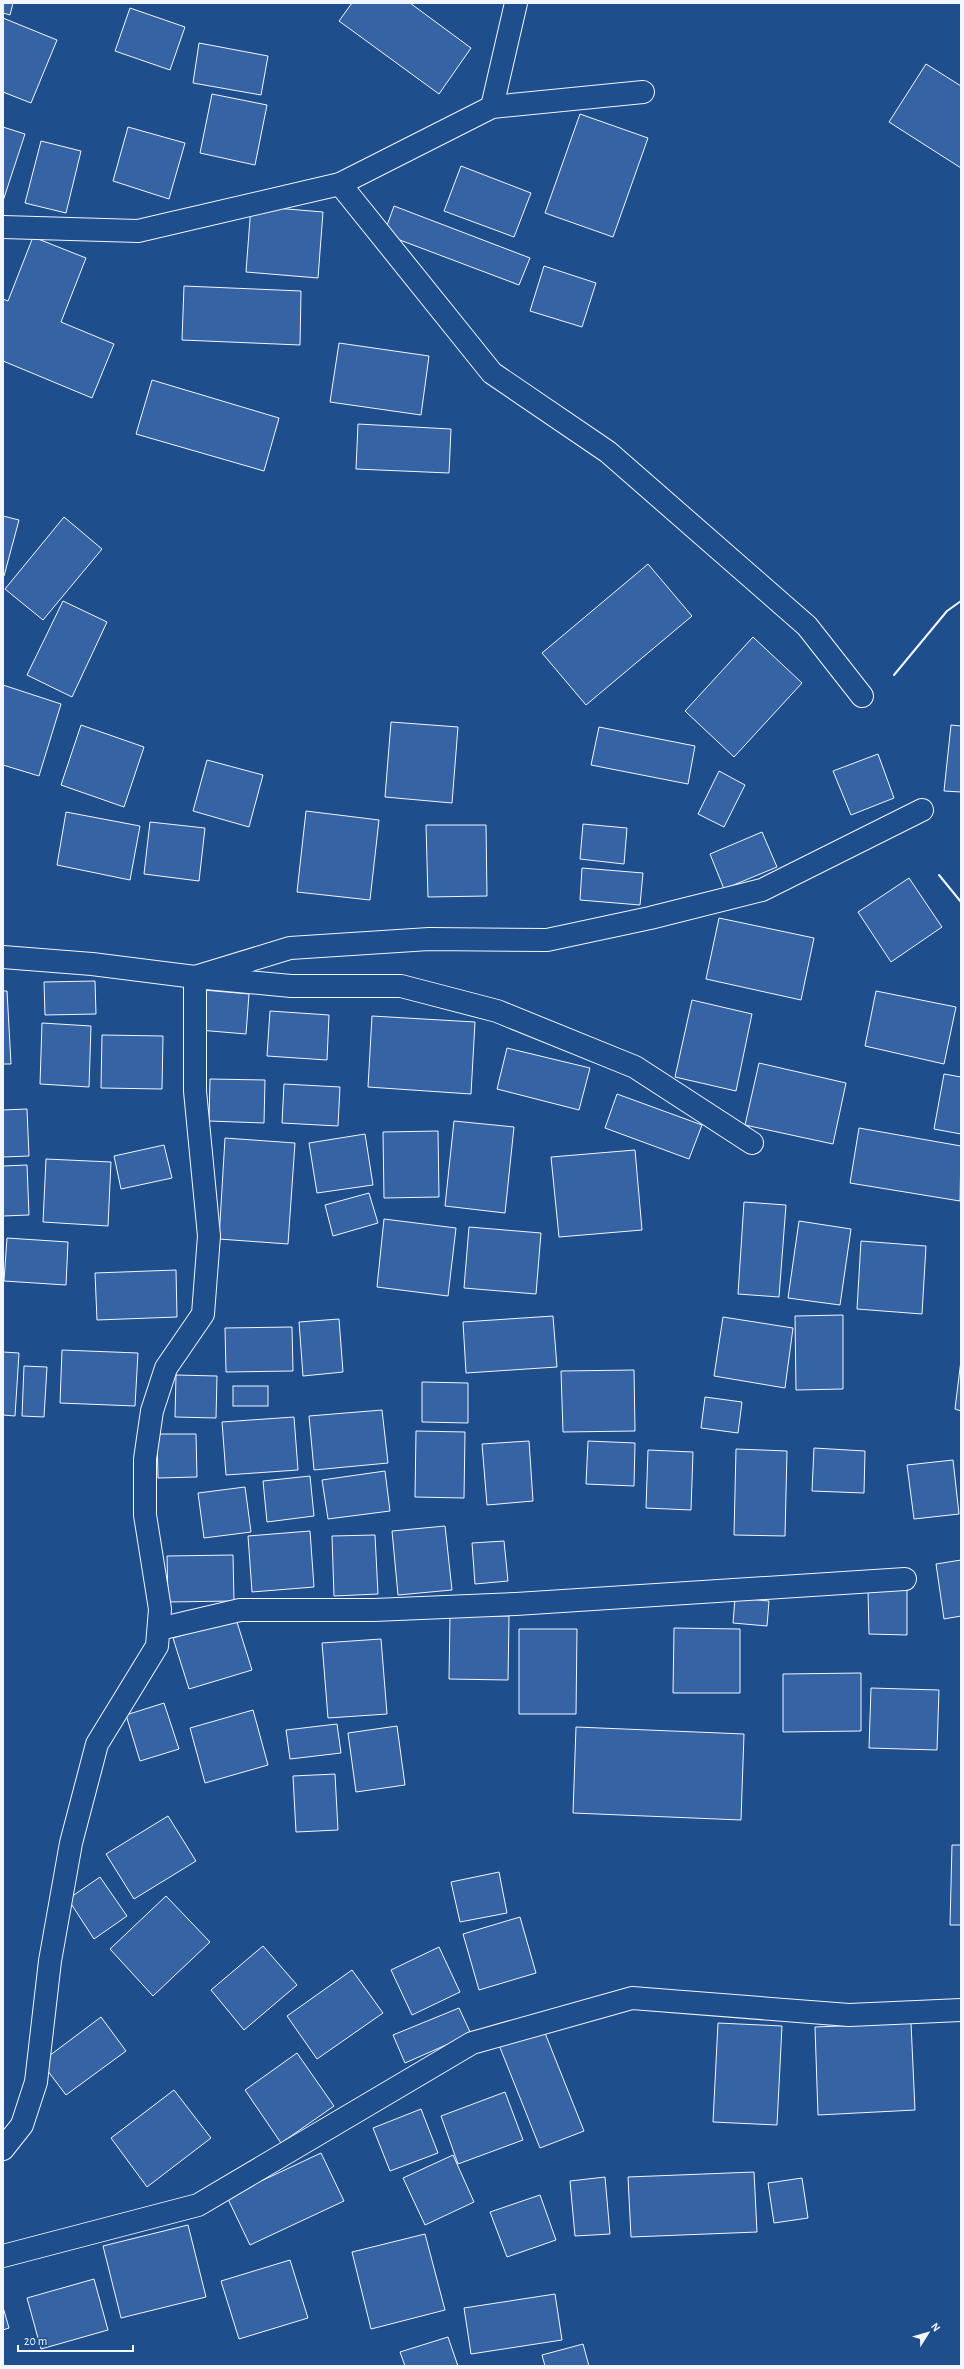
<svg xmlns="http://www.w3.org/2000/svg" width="964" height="2369" viewBox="0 0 964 2369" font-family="'Alegreya Sans',sans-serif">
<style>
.building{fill:#3563a3;stroke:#f2f6ff}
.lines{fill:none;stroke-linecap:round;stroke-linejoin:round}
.minor-casing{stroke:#f2f6ff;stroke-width:24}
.minor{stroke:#1f4e8c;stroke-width:22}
.wall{stroke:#f2f6ff;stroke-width:2}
</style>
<rect width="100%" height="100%" fill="#1f4e8c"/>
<!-- building -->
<g class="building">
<path d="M3 3H13L10 15 3 13Z"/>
<path d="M352 3H410L471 48 439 94 339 21Z"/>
<path d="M130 8 185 27 170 70 115 51Z"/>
<path d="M3 18 57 40 31 103 3 92Z"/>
<path d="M199 43 268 56 261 95 193 83Z"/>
<path d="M926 64 961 86V168L889 122Z"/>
<path d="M212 94 267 105 255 165 200 153Z"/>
<path d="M580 114 648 138 613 237 545 213Z"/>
<path d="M3 127 25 134 3 201Z"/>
<path d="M128 127 185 143 169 199 113 181Z"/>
<path d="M41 141 81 151 66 213 25 203Z"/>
<path d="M461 166 531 193 514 237 444 211Z"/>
<path d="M251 206 323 212 318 278 246 272Z"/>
<path d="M394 206 530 258 519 285 384 234Z"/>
<path d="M33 237 86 258 61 322 114 344 92 398 3 361V299L8 301Z"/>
<path d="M544 266 596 283 582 327 530 311Z"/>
<path d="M184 286 301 291 300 345 182 340Z"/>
<path d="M339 343 429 356 421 415 330 402Z"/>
<path d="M152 380 279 418 264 471 136 434Z"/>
<path d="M358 424 451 429 449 473 356 469Z"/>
<path d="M3 516 19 520 4 576 3 575Z"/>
<path d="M64 517 102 549 43 620 5 589Z"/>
<path d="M648 564 692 616 586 705 542 653Z"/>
<path d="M63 601 107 622 72 697 27 675Z"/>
<path d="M753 637 802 683 734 757 685 711Z"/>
<path d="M3 685 61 704 39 776 3 765Z"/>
<path d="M391 722 458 727 452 803 385 797Z"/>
<path d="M81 725 144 747 124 807 61 785Z"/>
<path d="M951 725 961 726V792L944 791Z"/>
<path d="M599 727 695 746 688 784 591 765Z"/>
<path d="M878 754 894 798 851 815 833 771Z"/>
<path d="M207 760 263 775 249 827 193 811Z"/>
<path d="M719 771 745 785 724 827 698 814Z"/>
<path d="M306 811 379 820 370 900 297 892Z"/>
<path d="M66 812 140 826 130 880 57 865Z"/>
<path d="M150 822 205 828 199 881 144 874Z"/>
<path d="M583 824 627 828 624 864 580 859Z"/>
<path d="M426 825H486L487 896 428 897Z"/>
<path d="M762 832 777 867 724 889 710 854Z"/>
<path d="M582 868 643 873 640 905 580 900Z"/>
<path d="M909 878 942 927 891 962 858 912Z"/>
<path d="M719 918 814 938 801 1000 706 979Z"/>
<path d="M95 981 96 1014 45 1015 44 982Z"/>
<path d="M203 990 249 994 246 1034 199 1030Z"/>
<path d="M3 991H7L11 1064H3Z"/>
<path d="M876 991 956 1007 944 1064 865 1046Z"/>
<path d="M692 1000 752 1014 736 1091 675 1077Z"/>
<path d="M270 1011 329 1015 327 1060 267 1056Z"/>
<path d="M372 1016 475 1022 471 1094 368 1087Z"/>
<path d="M42 1023 91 1026 89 1087 40 1084Z"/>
<path d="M102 1035 163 1036 162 1089 101 1088Z"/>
<path d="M507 1048 590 1068 579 1110 497 1089Z"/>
<path d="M759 1063 846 1083 833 1144 745 1125Z"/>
<path d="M944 1074 961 1077V1134L934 1129Z"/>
<path d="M210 1079 265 1080 264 1123 209 1121Z"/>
<path d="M284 1084 340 1087 338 1126 282 1123Z"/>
<path d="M617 1094 702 1125 689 1159 605 1128Z"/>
<path d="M27 1109 29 1156 3 1157V1110Z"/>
<path d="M454 1121 514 1127 505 1213 445 1206Z"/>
<path d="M859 1128 961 1146 960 1201 850 1183Z"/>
<path d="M438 1131 439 1197 384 1198 383 1132Z"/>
<path d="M365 1134 373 1185 317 1193 309 1143Z"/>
<path d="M225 1138 295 1143 288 1244 219 1239Z"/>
<path d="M164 1145 172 1178 121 1189 114 1156Z"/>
<path d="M635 1150 642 1230 559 1237 551 1157Z"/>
<path d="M46 1159 111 1162 108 1226 43 1222Z"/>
<path d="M27 1165 29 1215 3 1216V1166Z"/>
<path d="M369 1193 378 1223 333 1236 325 1205Z"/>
<path d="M744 1202 786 1205 779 1297 738 1294Z"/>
<path d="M384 1219 456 1228 448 1296 377 1287Z"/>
<path d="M799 1221 851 1229 840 1305 788 1298Z"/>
<path d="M469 1227 541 1233 536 1294 464 1288Z"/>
<path d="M7 1238 68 1242 66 1285 4 1281Z"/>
<path d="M861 1241 926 1246 922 1314 857 1309Z"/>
<path d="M176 1270 177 1317 97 1320 95 1273Z"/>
<path d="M843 1315V1389L796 1390 795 1316Z"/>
<path d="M553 1316 557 1367 466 1373 463 1322Z"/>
<path d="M723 1317 793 1328 785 1388 714 1376Z"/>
<path d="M339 1319 343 1372 303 1376 299 1322Z"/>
<path d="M292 1327 293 1371 226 1372 225 1328Z"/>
<path d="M62 1350 138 1353 135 1406 60 1403Z"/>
<path d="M3 1352 19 1353 15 1416 3 1415Z"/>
<path d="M961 1360V1411L955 1409Z"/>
<path d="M24 1366 47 1367 44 1417 22 1416Z"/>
<path d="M634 1370 635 1431 563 1432 561 1371Z"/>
<path d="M176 1375 217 1376 216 1418 175 1417Z"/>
<path d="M422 1382 468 1383V1423L422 1422Z"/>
<rect x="233" y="1386" width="35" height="20"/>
<path d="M705 1397 742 1402 738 1433 701 1428Z"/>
<path d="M382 1410 388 1463 314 1470 309 1416Z"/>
<path d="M294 1417 298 1470 226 1475 222 1422Z"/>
<path d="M416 1431 465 1432 464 1498 415 1497Z"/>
<path d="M157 1434H196L197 1477 158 1478Z"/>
<path d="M529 1441 533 1501 487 1505 482 1444Z"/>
<path d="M588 1441 635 1443 634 1486 586 1484Z"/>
<path d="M814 1448 865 1451 864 1493 812 1491Z"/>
<path d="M736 1449 787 1451 785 1536 734 1535Z"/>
<path d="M648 1450 693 1452 691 1510 646 1508Z"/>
<path d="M953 1460 959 1514 914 1519 907 1465Z"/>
<path d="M385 1471 390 1511 328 1519 322 1480Z"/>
<path d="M310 1476 314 1516 267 1522 263 1481Z"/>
<path d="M245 1487 251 1532 204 1538 198 1493Z"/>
<path d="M445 1526 452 1590 398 1595 392 1531Z"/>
<path d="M310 1531 314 1587 252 1592 248 1536Z"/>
<path d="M375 1535 378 1594 334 1596 332 1536Z"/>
<path d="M504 1541 508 1581 475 1584 472 1543Z"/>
<path d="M233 1555 234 1601 168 1602 167 1556Z"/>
<path d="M961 1560V1616L944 1619 936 1564Z"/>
<path d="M868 1590H907V1635L869 1634Z"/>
<path d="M735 1598 769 1601 767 1626 733 1623Z"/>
<path d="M450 1616H509L508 1680 449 1679Z"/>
<path d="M236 1619 252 1670 189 1689 173 1638Z"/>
<path d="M674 1628 740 1629V1693H673Z"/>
<path d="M519 1629H577L576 1714H519Z"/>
<path d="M381 1639 387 1714 328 1718 322 1643Z"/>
<path d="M861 1673V1731L783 1732V1674Z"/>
<path d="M871 1688 939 1690 937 1750 869 1748Z"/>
<path d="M164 1703 179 1749 140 1761 126 1715Z"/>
<path d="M253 1710 268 1765 205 1783 190 1728Z"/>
<path d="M337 1724 341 1753 290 1759 286 1730Z"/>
<path d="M397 1726 405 1785 356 1792 348 1733Z"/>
<path d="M576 1727 744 1734 741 1820 573 1813Z"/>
<path d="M335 1774 338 1830 296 1832 293 1776Z"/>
<path d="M168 1816 196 1861 134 1899 106 1854Z"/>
<path d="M952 1845H961V1925H950Z"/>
<path d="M499 1872 507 1913 460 1922 451 1882Z"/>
<path d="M100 1877 127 1916 94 1939 68 1899Z"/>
<path d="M166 1896 210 1942 153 1996 110 1949Z"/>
<path d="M520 1917 536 1973 479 1990 463 1934Z"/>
<path d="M263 1946 297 1985 244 2030 211 1990Z"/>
<path d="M439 1947 460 1992 412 2015 391 1970Z"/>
<path d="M352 1970 383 2013 317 2059 287 2016Z"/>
<path d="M459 2008 471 2034 405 2063 393 2035Z"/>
<path d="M101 2017 126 2051 66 2095 41 2062Z"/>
<path d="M718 2023 782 2026 777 2125 713 2122Z"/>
<path d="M911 2023 915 2110 818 2115 815 2027Z"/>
<path d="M543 2028 584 2131 540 2148 499 2045Z"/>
<path d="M297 2053 334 2106 281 2143 245 2090Z"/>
<path d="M174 2090 211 2138 147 2187 111 2138Z"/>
<path d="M505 2092 523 2140 458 2164 441 2116Z"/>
<path d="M421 2109 438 2153 390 2171 373 2128Z"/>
<path d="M321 2153 344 2201 250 2245 227 2197Z"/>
<path d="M453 2155 474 2202 425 2225 403 2178Z"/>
<path d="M754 2172 757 2232 631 2237 628 2177Z"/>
<path d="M605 2177 610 2234 575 2236 570 2181Z"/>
<path d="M802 2178 808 2218 774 2223 768 2183Z"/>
<path d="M540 2195 556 2240 507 2257 490 2212Z"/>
<path d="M188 2225 206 2297 121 2318 103 2246Z"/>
<path d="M425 2234 445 2310 371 2329 352 2252Z"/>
<path d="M290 2260 308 2318 239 2339 221 2281Z"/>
<path d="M94 2279 108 2330 41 2349 27 2298Z"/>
<path d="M555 2294 562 2340 471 2354 464 2308Z"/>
<path d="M3 2307 9 2328 3 2330Z"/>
<path d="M448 2337 458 2366H405L400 2352Z"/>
<path d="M583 2344 589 2366H545L542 2355Z"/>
</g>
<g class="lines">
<defs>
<g id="minor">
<path d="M492 107 516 3"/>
<path d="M340 184 492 373 608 452 807 626 862 696"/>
<path d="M3 227 138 231 340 184 492 107 643 92"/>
<path d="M3 957 92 964 195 977 291 986H401L497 1011 635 1067 752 1143"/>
<path d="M159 1629 240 1610H374L516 1604 905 1579"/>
<path d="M3 2149 22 2125 36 2082 50 1961 71 1843 97 1744 157 1646 160 1609 145 1515V1459L152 1411 166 1368 203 1314 209 1236 195 1091V977L290 948 429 939 547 940 650 918 762 890 922 810"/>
<path d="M3 2256 198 2205 472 2043 632 1998 849 2015 961 2010"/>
</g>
</defs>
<!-- minor casing -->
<use href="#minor" class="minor-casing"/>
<!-- minor -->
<use href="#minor" class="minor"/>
<!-- wall -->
<g class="wall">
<path d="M894 675 947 611 961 601"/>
<path d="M939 875 961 902"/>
</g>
</g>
<!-- border -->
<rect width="964" height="2369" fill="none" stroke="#f2f6ff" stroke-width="8"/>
<!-- north arrow -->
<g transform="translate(928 2333) rotate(53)" stroke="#1f4e8c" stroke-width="3" paint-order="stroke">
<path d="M0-3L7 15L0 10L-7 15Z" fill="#f2f6ff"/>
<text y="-6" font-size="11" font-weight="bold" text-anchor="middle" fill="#f2f6ff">N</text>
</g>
<!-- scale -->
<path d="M18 2345v6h115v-6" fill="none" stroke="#f2f6ff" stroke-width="2"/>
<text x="24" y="2345" font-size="12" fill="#f2f6ff" stroke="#1f4e8c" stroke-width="3" paint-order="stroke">20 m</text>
</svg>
